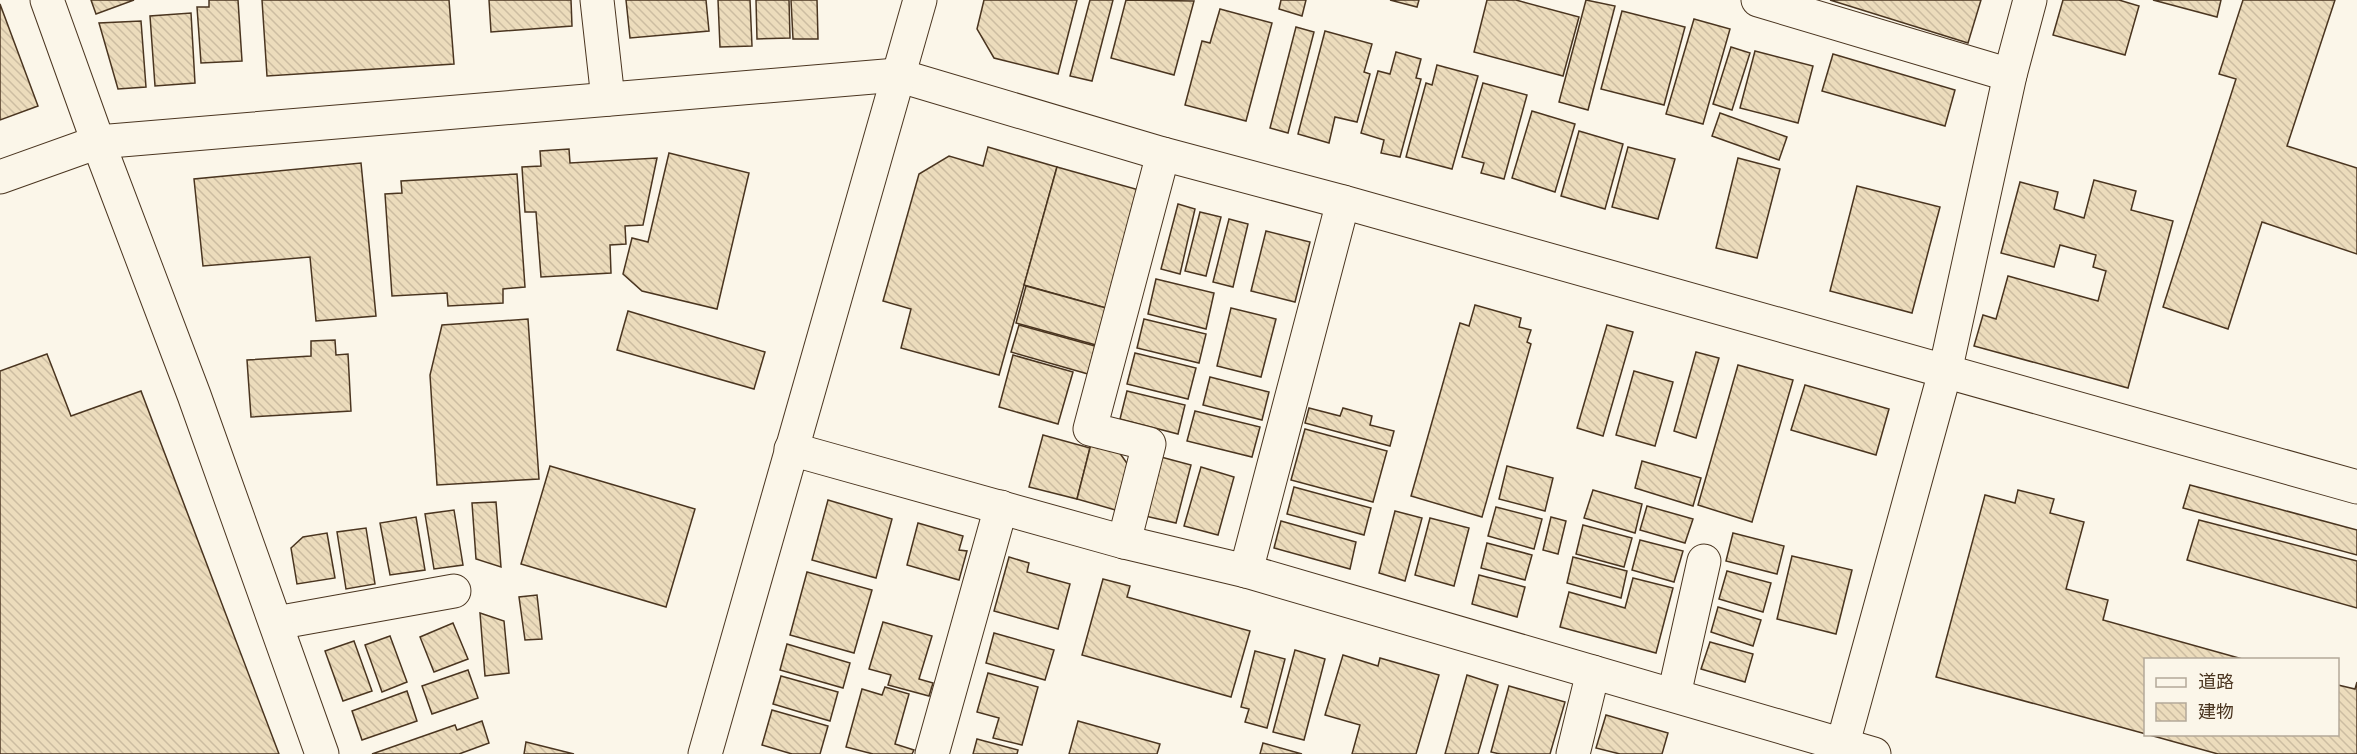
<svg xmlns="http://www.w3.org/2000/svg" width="2357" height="754" viewBox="0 0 2357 754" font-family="'Asap Condensed','Noto Sans JP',sans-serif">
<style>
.building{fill:url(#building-back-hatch);stroke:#4a3520;stroke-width:1.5}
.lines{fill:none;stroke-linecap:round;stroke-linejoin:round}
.minor-casing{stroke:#4a3520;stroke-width:35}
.tertiary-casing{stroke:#4a3520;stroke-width:35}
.minor{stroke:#fbf6e9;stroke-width:33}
.tertiary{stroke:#fbf6e9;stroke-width:33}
</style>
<defs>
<pattern id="building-back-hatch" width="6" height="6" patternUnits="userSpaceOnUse" patternTransform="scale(1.5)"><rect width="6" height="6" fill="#ecdcbc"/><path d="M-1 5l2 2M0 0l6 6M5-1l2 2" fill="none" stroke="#ccbda1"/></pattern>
</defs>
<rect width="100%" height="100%" fill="#fbf6e9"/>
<!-- building -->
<g class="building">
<path d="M91 0H134L96 14Z"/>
<path d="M209 0H238L242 61 201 63 197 7H209Z"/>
<path d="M262 0H449L454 64 267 76Z"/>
<path d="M489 0H571L572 26 491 32Z"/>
<path d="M626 0H706L709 31 630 38Z"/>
<path d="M718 0H750L752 46 720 47Z"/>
<path d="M756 0H789L790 38 757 39Z"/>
<path d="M791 0H817L818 39H793Z"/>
<path d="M984 0H1077L1058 74 994 58 977 29Z"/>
<path d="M1090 0H1113L1092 81 1070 76Z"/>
<path d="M1126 0 1194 1 1174 75 1111 58Z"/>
<path d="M1281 0H1306L1302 16 1279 9Z"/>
<path d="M1390 0H1419L1417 7Z"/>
<path d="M1487 0H1516L1579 17 1563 76 1474 52Z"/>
<path d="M1586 0 1615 6 1588 110 1559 102Z"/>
<path d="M1830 0H1981L1968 43Z"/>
<path d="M2063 0H2119L2139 6 2125 55 2053 35Z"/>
<path d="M2153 0H2221L2217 17Z"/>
<path d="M2243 0H2335L2287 146 2357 168V254L2262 222 2228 329 2163 307 2236 79 2219 74Z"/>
<path d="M0 4 38 106 0 120Z"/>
<path d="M1220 9 1272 23 1246 121 1185 105 1202 41 1210 43Z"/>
<path d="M1622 11 1685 27 1664 105 1601 89Z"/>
<path d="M191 13 195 83 155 86 150 16Z"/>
<path d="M1694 19 1730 29 1703 124 1666 114Z"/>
<path d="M141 21 146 87 118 89 99 23Z"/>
<path d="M1296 27 1314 32 1288 133 1270 128Z"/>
<path d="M1325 31 1372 44 1364 72 1370 74 1357 122 1335 117 1329 143 1298 134Z"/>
<path d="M1731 47 1750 53 1732 110 1713 104Z"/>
<path d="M1755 51 1813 66 1798 123 1740 108Z"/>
<path d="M1396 52 1421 59 1416 78 1421 79 1400 157 1381 153 1384 140 1361 133 1378 71 1390 74Z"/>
<path d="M1833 54 1955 90 1945 126 1822 91Z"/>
<path d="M1437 65 1478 76 1452 169 1406 157 1426 83 1432 85Z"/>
<path d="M1483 83 1527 95 1504 179 1481 173 1484 163 1462 157Z"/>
<path d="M1532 111 1575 124 1555 192 1512 178Z"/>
<path d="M1720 113 1787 137 1779 160 1712 136Z"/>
<path d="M1579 131 1623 144 1605 209 1561 196Z"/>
<path d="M988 147 1057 167 999 375 901 348 911 309 883 301 919 174 949 156 983 166Z"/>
<path d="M1628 147 1675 159 1658 219 1612 207Z"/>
<path d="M569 149 570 163 657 158 643 225 625 226 626 244 610 245 611 273 541 277 536 212H525L522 167 541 166 540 151Z"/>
<path d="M669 153 749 173 717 309 642 291 623 274 632 238 648 242Z"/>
<path d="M1738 158 1780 169 1757 258 1716 248Z"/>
<path d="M361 163 376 316 316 321 310 257 203 266 194 179Z"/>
<path d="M1057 167 1139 190 1106 308 1024 285Z"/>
<path d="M517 174 525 287 503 289V303L448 306 447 293 392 296 385 194 402 193 401 181Z"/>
<path d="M2094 180 2136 191 2131 210 2173 221 2128 388 1974 346 1983 315 1996 319 2008 276 2098 301 2106 271 2093 267 2096 255 2060 245 2054 267 2001 253 2020 182 2058 192 2054 209 2084 218Z"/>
<path d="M1857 186 1940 207 1912 313 1830 291Z"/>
<path d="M1178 204 1195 209 1180 274 1161 269Z"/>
<path d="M1200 212 1221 217 1206 276 1185 271Z"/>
<path d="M1229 219 1248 224 1233 287 1213 282Z"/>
<path d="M1266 231 1310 242 1295 302 1251 291Z"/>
<path d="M1156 279 1214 293 1206 329 1148 314Z"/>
<path d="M1026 286 1106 308 1096 345 1016 323Z"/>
<path d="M1475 305 1521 318 1519 327 1531 330 1527 342 1531 344 1482 517 1411 496 1460 323 1469 326Z"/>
<path d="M1231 308 1276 319 1261 377 1217 366Z"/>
<path d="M628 311 765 352 754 389 617 350Z"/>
<path d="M528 319 539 479 437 485 430 375 442 325Z"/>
<path d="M1144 319 1206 334 1199 363 1137 348Z"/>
<path d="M1019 325 1095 346 1088 374 1011 352Z"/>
<path d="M1607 325 1633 332 1603 436 1577 428Z"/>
<path d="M335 340 336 355 348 354 351 411 251 417 247 360 311 356V341Z"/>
<path d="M1696 352 1719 358 1696 438 1674 431Z"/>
<path d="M1135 353 1196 368 1188 399 1127 384Z"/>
<path d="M47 354 71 416 141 391 279 754H0V371Z"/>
<path d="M1013 355 1073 372 1058 424 999 407Z"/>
<path d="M1738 365 1793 380 1752 522 1698 505Z"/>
<path d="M1634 371 1673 382 1655 446 1616 435Z"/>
<path d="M1210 377 1269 392 1262 420 1203 405Z"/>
<path d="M1805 385 1889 409 1876 455 1791 430Z"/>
<path d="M1127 391 1185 405 1178 434 1120 419Z"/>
<path d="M1309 408 1340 416 1343 408 1372 416 1370 425 1394 431 1390 446 1305 423Z"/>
<path d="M1195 411 1260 427 1252 457 1187 441Z"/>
<path d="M1305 429 1387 451 1373 502 1291 480Z"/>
<path d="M1043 435 1090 448 1077 499 1029 487Z"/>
<path d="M1091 444 1119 452 1131 469 1119 511 1077 499Z"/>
<path d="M1161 457 1191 465 1176 523 1145 516Z"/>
<path d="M1642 461 1701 478 1693 506 1635 488Z"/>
<path d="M550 466 695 509 666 607 521 564Z"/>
<path d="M1507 466 1553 478 1545 511 1499 499Z"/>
<path d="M1201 467 1234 477 1218 535 1184 526Z"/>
<path d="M2190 485 2357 530V555L2183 508Z"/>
<path d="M1294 487 1371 508 1364 535 1287 514Z"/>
<path d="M1593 490 1642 504 1635 533 1584 518Z"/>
<path d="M2018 490 2054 499 2050 513 2084 522 2066 589 2108 600 2103 620 2246 660H2146V734L1936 677 1985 495 2015 503Z"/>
<path d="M828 500 892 519 876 578 812 560Z"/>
<path d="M496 502 501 567 476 559 472 503Z"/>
<path d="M1647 506 1693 519 1685 543 1640 530Z"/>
<path d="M1496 507 1542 519 1534 549 1488 536Z"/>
<path d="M454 510 463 565 434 569 425 514Z"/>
<path d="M1395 511 1422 518 1405 581 1379 573Z"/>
<path d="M416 517 425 570 390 575 380 523Z"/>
<path d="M1551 517 1566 521 1558 554 1543 550Z"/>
<path d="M1430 518 1469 528 1454 586 1415 575Z"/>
<path d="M2199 520 2357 561V608L2187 560Z"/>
<path d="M1281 521 1356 542 1350 569 1274 548Z"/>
<path d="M918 523 963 536 959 550 967 551 959 580 907 565Z"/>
<path d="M1583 525 1632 538 1624 567 1576 554Z"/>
<path d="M366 528 375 584 346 589 337 532Z"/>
<path d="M327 533 335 578 297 584 291 548 303 537Z"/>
<path d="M1733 533 1784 546 1777 574 1726 561Z"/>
<path d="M1640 540 1683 551 1674 582 1632 570Z"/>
<path d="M1487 543 1532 555 1525 580 1481 568Z"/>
<path d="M1792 556 1852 570 1836 634 1777 619Z"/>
<path d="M1009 557 1029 563 1027 572 1070 584 1058 629 994 611Z"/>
<path d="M1573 557 1627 571 1621 598 1567 583Z"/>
<path d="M1727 571 1771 583 1763 612 1719 599Z"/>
<path d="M807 572 872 590 854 653 790 635Z"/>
<path d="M1479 575 1525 587 1517 617 1472 604Z"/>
<path d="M1633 578 1673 588 1656 653 1560 627 1569 592 1625 608Z"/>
<path d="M1103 579 1130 586 1127 597 1250 631 1231 697 1082 655Z"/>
<path d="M537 595 542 639 525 640 519 597Z"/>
<path d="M1718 607 1761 620 1753 646 1711 632Z"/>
<path d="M480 613 504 621 509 673 485 676Z"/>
<path d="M883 622 932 636 919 679 933 683 929 696 888 685 891 675 869 669Z"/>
<path d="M453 623 468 659 434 672 420 637Z"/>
<path d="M994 633 1054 650 1045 680 986 663Z"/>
<path d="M390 636 407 682 382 692 365 645Z"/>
<path d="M354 641 372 691 343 701 325 651Z"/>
<path d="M1710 642 1753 654 1745 682 1701 669Z"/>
<path d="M787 644 850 663 843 688 780 670Z"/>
<path d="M1295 650 1325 659 1304 740 1273 732Z"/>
<path d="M1255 651 1285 659 1267 728 1245 722 1249 709 1241 707Z"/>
<path d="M1343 655 1378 666 1380 658 1439 675 1416 754H1352L1360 725 1325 715Z"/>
<path d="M468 670 478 698 432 714 422 686Z"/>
<path d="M988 673 1038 687 1022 745 993 738 999 718 977 712Z"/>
<path d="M1467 675 1498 685 1478 754H1445Z"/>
<path d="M781 676 838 692 830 721 773 704Z"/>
<path d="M2357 682V754H2218L2146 734H2338V685L2355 689Z"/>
<path d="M1509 686 1565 702 1550 754H1500L1491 752Z"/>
<path d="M885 687 909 694 895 744 914 750 912 754H873L846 747 862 689 882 695Z"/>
<path d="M407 691 417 721 362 740 352 711Z"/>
<path d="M772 710 828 726 820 754H792L762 745Z"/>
<path d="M1606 715 1668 733 1662 754H1620L1596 748Z"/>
<path d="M482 721 489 743 459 754H372L455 725 457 730Z"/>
<path d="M1078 721 1160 744 1157 754H1069Z"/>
<path d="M977 739 1018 750 1017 754H973Z"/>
<path d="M526 742 574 754H524Z"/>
<path d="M1263 743 1302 754H1260Z"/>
</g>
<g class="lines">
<defs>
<g id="minor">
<path d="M597 0 608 99"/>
<path d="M1758 0 2010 75"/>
<path d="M791 449 1124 542 1246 571 1874 754"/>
<path d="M1124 542 1149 444 1090 429 1163 154"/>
<path d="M1246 571 1343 202"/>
<path d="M276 623 454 591"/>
<path d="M1674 695 1704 561"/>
<path d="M932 754 1001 507"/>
<path d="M1573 754 1593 672"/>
<path d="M1840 754 1945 372 2010 75 2030 0"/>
</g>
<g id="tertiary">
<path d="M47 0 98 142 194 395 322 754"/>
<path d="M0 177 98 142 897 75 1163 154 1343 202 2357 487"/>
<path d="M705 754 920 0"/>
</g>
</defs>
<!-- minor casing -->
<use href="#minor" class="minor-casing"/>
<!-- tertiary casing -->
<use href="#tertiary" class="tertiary-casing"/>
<!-- minor -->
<use href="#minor" class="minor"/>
<!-- tertiary -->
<use href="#tertiary" class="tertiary"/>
</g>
<!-- legend -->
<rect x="2144" y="658" width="195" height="78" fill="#fbf6e9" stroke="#b4a999" stroke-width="1.5"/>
<rect x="2156" y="678" width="30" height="9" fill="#fbf6e9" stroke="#b4a999" stroke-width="1.5"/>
<text x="2198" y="688" font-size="18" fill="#4a3520">道路</text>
<rect x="2156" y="703" width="30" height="18" fill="url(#building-back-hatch)" stroke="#b4a999" stroke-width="1.5"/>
<text x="2198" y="718" font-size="18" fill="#4a3520">建物</text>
</svg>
